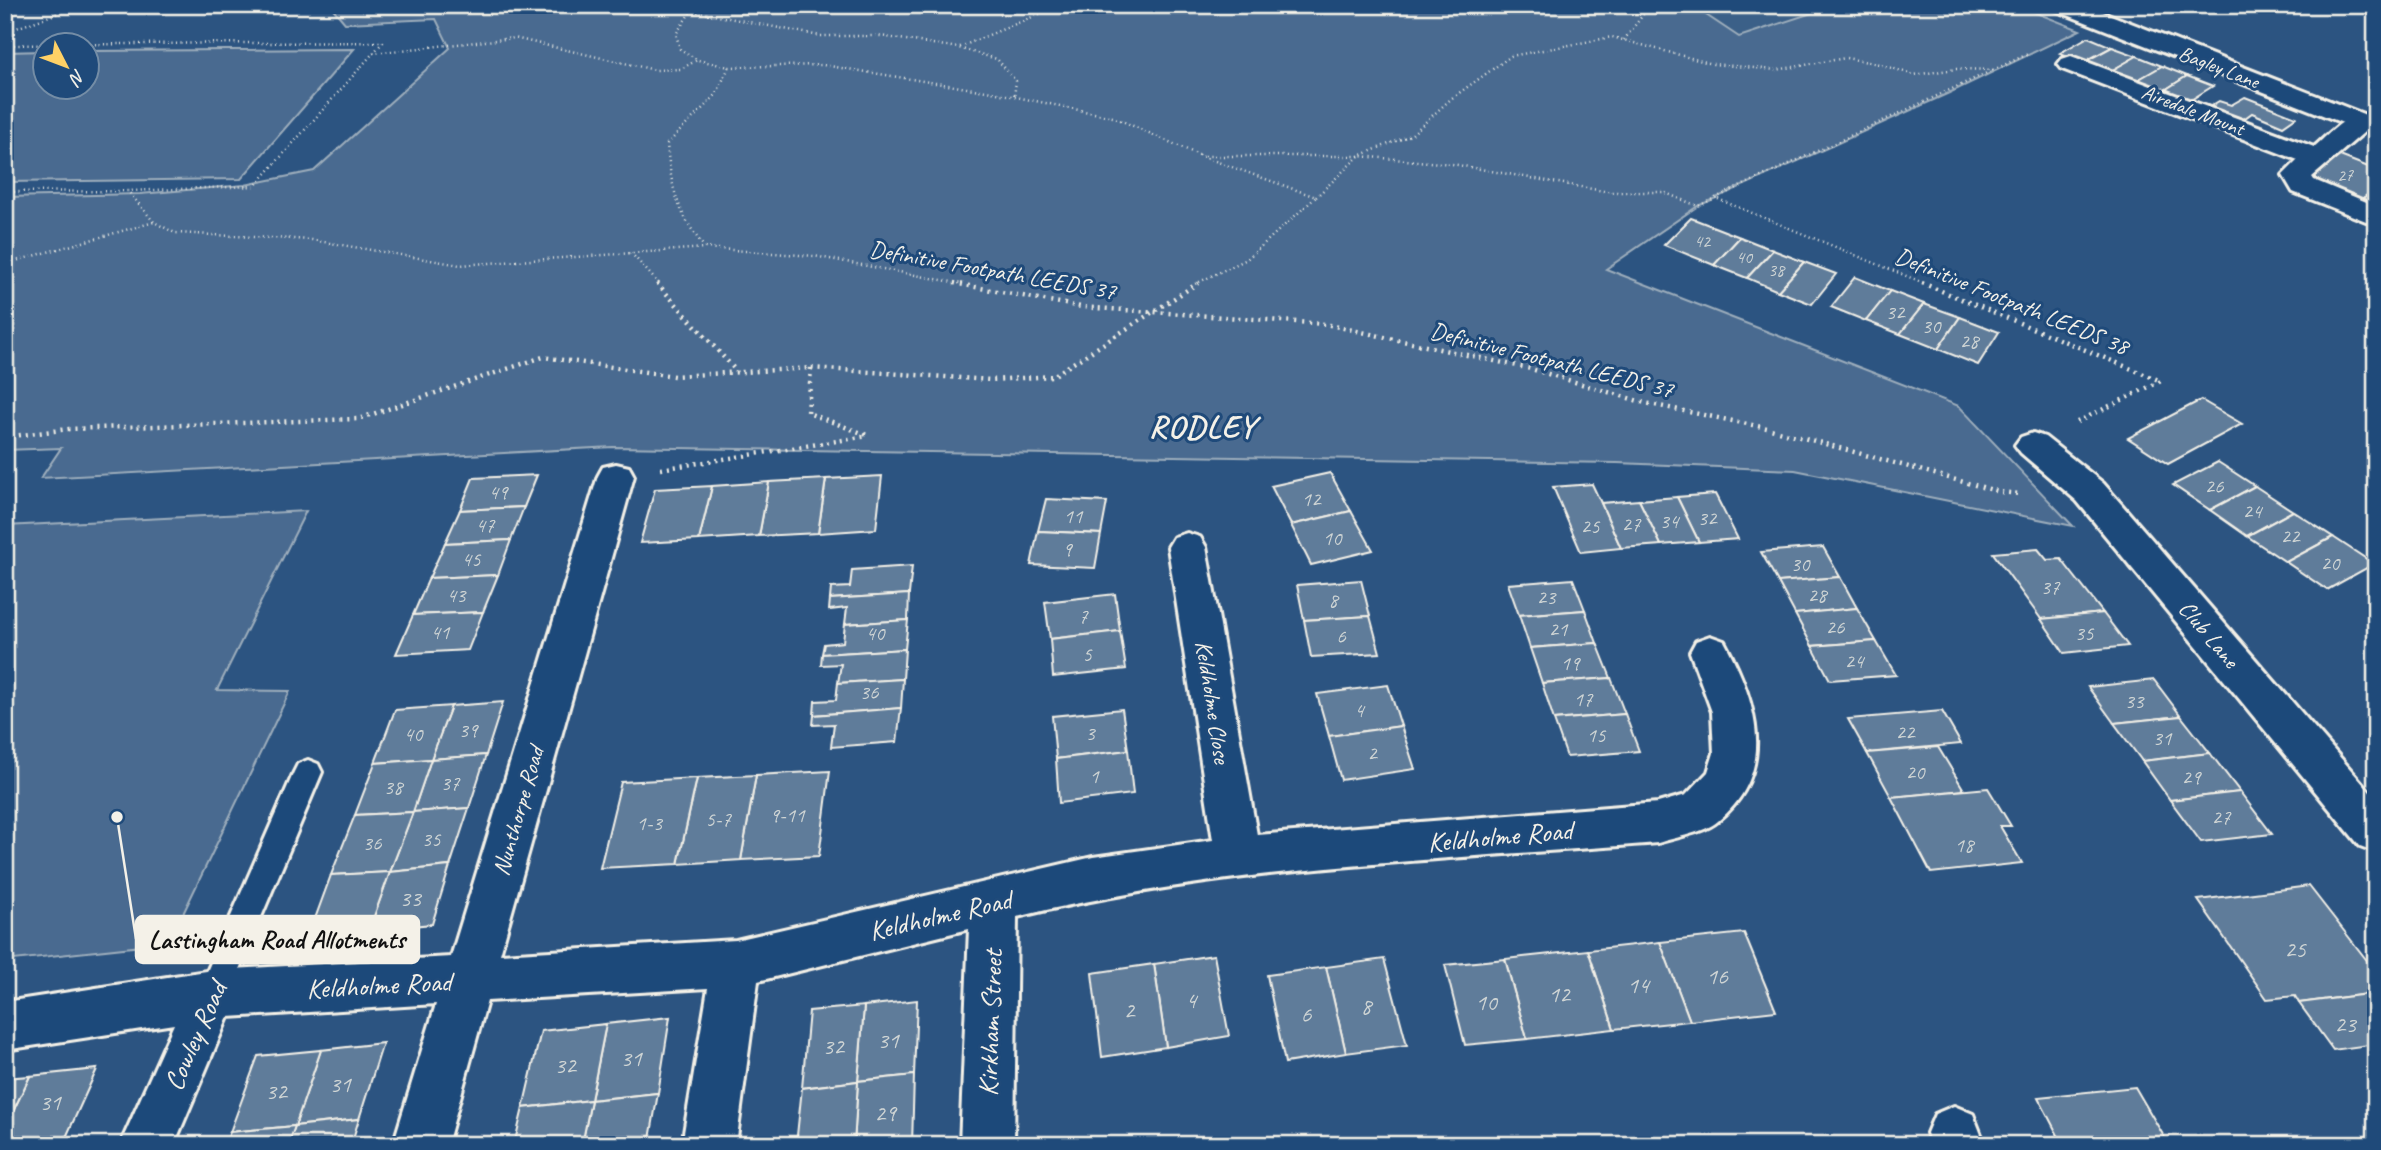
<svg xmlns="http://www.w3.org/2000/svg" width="2381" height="1150" viewBox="0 0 2381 1150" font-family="Caveat,sans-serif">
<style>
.built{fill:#3b6088}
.green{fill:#496b90;stroke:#9eaebc;stroke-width:2}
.building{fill:#5e7b9a;stroke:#f4f1e8;stroke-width:2}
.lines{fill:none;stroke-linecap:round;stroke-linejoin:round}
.lane-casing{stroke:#f4f1e8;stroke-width:6}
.street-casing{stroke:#f4f1e8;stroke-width:6}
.secondary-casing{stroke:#f4f1e8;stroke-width:6}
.path-far1{stroke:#f4f1e8;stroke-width:2.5;stroke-dasharray:1 3.5;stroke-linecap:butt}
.path{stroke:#f4f1e8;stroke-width:4.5;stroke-dasharray:2 5;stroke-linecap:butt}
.lane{fill:#1f4a7a;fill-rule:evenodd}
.street{fill:#1f4a7a;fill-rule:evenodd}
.secondary{fill:#1f4a7a;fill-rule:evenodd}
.labels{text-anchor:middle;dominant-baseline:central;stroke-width:6;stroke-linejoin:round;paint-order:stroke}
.far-number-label{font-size:18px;fill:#ced4d4}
.far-street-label{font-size:21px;fill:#f4f1e8;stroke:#1f4a7a}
.number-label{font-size:21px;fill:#ced4d4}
.street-label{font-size:24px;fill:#f4f1e8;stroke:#1f4a7a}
.near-number-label{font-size:24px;fill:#ced4d4}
.near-street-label{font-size:28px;fill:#f4f1e8;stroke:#1f4a7a}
.district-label{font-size:32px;font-weight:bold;letter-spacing:2px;fill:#f4f1e8;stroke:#1f4a7a}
.leader{fill:none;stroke:#f4f1e8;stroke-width:2.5}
.callout-dot{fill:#f4f1e8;stroke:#1f4a7a;stroke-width:2.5}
.callout{fill:#f4f1e8;stroke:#f4f1e8;stroke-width:2.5}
.callout-label{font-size:26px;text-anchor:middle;font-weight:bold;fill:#111}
</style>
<rect width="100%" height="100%" fill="#2c5481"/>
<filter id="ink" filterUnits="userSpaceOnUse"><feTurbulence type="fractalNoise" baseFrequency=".0143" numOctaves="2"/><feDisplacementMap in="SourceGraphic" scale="14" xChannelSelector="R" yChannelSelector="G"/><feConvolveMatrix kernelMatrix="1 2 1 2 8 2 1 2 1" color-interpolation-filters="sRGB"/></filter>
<g filter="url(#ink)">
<!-- built -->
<path class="built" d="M1691 5H1836L1739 37Z"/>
<!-- green -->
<g class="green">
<path d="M330 5H1691L1739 37 1836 5H2016L2080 30 1949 93 1698 206 1606 269 1959 406 2073 526 1795 470 1617 463 613 447 41 478 61 448 5 450V197L140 194 245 185 314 171 450 48 436 19 345 23Z"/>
<path d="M354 49 241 179 5 182V52L45 51 46 88H88V51Z"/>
<path d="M306 511 217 690 290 691 169 943 5 961V526Z"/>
</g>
<!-- building -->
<g class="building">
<path d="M2088 37 2112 47 2084 62 2060 53Z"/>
<path d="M2112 47 2137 56 2109 72 2084 62Z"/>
<path d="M2137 56 2162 66 2134 82 2109 72Z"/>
<path d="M2162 66 2187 76 2160 93 2134 82Z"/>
<path d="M2187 76 2213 86 2186 103 2160 93Z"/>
<path d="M2245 97 2296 117 2283 126 2252 113 2238 123 2204 110 2219 101 2231 105Z"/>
<path d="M2340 156 2376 170V189L2360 200 2308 179Z"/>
<path d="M2376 189V207L2360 200Z"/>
<path d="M1691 218 1740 237 1714 265 1664 245Z"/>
<path d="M1740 237 1773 250 1747 278 1714 265Z"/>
<path d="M1773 250 1804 262 1778 291 1747 278Z"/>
<path d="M1804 262 1836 274 1812 304 1778 291Z"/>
<path d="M1855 277 1890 291 1866 321 1831 307Z"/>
<path d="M1890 291 1924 304 1900 334 1866 321Z"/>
<path d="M1924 304 1960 317 1938 349 1900 334Z"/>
<path d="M1960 317 1999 332 1978 365 1938 349Z"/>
<path d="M2201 400 2242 424 2168 464 2128 438Z"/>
<path d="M2218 462 2255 486 2210 510 2173 485Z"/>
<path d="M1330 473 1351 511 1291 525 1271 486Z"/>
<path d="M537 475 524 507 460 510 473 478Z"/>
<path d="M882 476 876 529 818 533 826 479Z"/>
<path d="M826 479 818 533 759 536 769 482Z"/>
<path d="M769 482 759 536 699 540 712 486Z"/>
<path d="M1592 484 1601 503 1621 548 1581 552 1553 487Z"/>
<path d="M712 486 699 540 640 543 655 489Z"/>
<path d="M2255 486 2293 511 2247 536 2210 510Z"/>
<path d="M1715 494 1738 539 1699 542 1677 497Z"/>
<path d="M1677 497 1699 542 1661 545 1639 500Z"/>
<path d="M1046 499 1107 502 1101 534 1038 531Z"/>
<path d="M1639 500 1661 545 1621 548 1601 503Z"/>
<path d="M524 507 511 540 445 543 460 510Z"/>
<path d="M1351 511 1373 550 1311 565 1291 525Z"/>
<path d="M2293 511 2333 537 2286 562 2247 536Z"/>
<path d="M1038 531 1101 534 1095 568 1031 565Z"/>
<path d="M2333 537 2374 564 2327 590 2286 562Z"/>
<path d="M511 540 498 575 429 578 445 543Z"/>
<path d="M1823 547 1840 577 1778 582 1761 552Z"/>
<path d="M2038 549 2047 560 2061 559 2103 613 2041 619 1993 553Z"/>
<path d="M912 566 909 594 830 599 831 588 850 587 852 570Z"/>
<path d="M498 575 483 612 413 615 429 578Z"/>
<path d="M1840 577 1857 608 1795 614 1778 582Z"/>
<path d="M1573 579 1585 610 1519 615 1508 584Z"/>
<path d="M1361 580 1370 616 1304 620 1297 585Z"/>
<path d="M909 594 908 620 845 624 847 608 829 610 830 599Z"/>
<path d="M1115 594 1120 631 1050 639 1045 602Z"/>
<path d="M1857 608 1876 641 1812 646 1795 614Z"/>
<path d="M1585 610 1597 643 1530 648 1519 615Z"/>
<path d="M483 612 468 650 396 654 413 615Z"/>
<path d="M2103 613 2128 646 2064 653 2041 619Z"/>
<path d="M1370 616 1380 653 1311 657 1304 620Z"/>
<path d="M908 620 905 649 822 654 824 644 843 642 845 624Z"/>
<path d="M1120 631 1126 669 1053 677 1050 639Z"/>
<path d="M1876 641 1896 675 1830 680 1812 646Z"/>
<path d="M1597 643 1611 678 1542 683 1530 648Z"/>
<path d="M905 649 903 679 838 683 841 664 821 665 822 654Z"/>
<path d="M1611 678 1625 714 1554 720 1542 683Z"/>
<path d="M903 679 901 708 814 715 815 701 836 700 838 683Z"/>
<path d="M2154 680 2181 716 2114 723 2088 687Z"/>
<path d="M1388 685 1401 726 1329 736 1317 694Z"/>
<path d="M503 702 486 755 431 759 451 706Z"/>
<path d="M451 706 431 759 375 763 395 710Z"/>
<path d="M901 708 897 742 831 747 834 724 813 725 814 715Z"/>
<path d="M1122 709 1128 750 1056 759 1052 716Z"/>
<path d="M1942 711 1961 744 1867 753 1848 719Z"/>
<path d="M1625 714 1639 751 1567 757 1554 720Z"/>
<path d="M2181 716 2210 753 2142 761 2114 723Z"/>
<path d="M1401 726 1415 769 1341 780 1329 736Z"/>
<path d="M1938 747 1964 790 1891 797 1867 753Z"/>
<path d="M1128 750 1133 794 1059 803 1056 759Z"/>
<path d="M2210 753 2240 792 2170 800 2142 761Z"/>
<path d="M486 755 469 808 413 812 431 759Z"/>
<path d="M431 759 413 812 355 815 375 763Z"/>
<path d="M830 771 819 856 741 860 756 775Z"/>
<path d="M756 775 741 860 678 864 697 778Z"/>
<path d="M697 778 678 864 600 868 621 782Z"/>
<path d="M1988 788 2011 826H2000L2022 863 1931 873 1891 797Z"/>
<path d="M2240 792 2272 834 2201 842 2170 800Z"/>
<path d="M469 808 450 866 390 872 413 812Z"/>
<path d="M413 812 390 872 331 875 355 815Z"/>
<path d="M450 866 432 924 369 930 390 872Z"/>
<path d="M390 872 369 930 309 935 331 875Z"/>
<path d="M2309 886 2376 972V993L2299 1003 2295 996 2267 999 2198 900Z"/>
<path d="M1744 933 1776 1011 1690 1021 1660 942Z"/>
<path d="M1660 942 1690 1021 1614 1029 1588 950Z"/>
<path d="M1588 950 1614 1029 1527 1039 1505 959Z"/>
<path d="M1214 955 1229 1036 1166 1047 1154 964Z"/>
<path d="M1384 959 1407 1045 1346 1053 1326 967Z"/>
<path d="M1505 959 1527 1039 1465 1045 1445 965Z"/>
<path d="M1154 964 1166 1047 1102 1057 1092 973Z"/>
<path d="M1326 967 1346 1053 1285 1063 1267 975Z"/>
<path d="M2376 993V1044L2333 1050 2299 1003Z"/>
<path d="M917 1000 914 1075 858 1081 864 1006Z"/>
<path d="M864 1006 858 1081 802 1088 809 1011Z"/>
<path d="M670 1017 658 1093 591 1100 606 1024Z"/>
<path d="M606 1024 591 1100 523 1108 541 1031Z"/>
<path d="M383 1043 359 1119 295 1126 321 1050Z"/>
<path d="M321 1050 295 1126 230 1132 258 1056Z"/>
<path d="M97 1069 63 1144 5 1145V1128L30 1076Z"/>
<path d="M914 1075 912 1145H854L858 1081Z"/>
<path d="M30 1076 5 1128V1078Z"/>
<path d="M858 1081 854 1145H796L802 1088Z"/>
<path d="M2135 1087 2169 1145H2063L2038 1097Z"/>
<path d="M658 1093 649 1145H582L591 1100Z"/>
<path d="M591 1100 582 1145H514L523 1108Z"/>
<path d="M359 1119 351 1145H288L295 1126Z"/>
<path d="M295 1126 288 1145H225L230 1132Z"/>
</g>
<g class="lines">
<defs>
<path id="lane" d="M308 760 318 764 322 772 224 1005 213 1009 202 1005 197 994 202 983 294 772 298 764Z"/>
<g id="street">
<path d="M2071 56 2314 147C2330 134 2347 111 2369 116L2373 122 2369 128 2312 177 2314 180 2376 206V225L2293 192 2283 175 2298 160 2062 69 2058 64 2062 59Z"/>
<path d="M2033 433 2045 437 2103 483 2376 799V852L2360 846 2077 501 2021 453 2015 445 2021 437Z"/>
<path d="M616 464 629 467 634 476 500 954 736 940 1093 857 1213 840 1168 547 1174 537 1187 533 1200 537 1206 547 1257 835 1658 803 1686 795 1708 772 1714 753 1712 712 1690 652 1696 641 1710 636 1724 641C1756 700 1779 771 1718 821 1704 833 1676 837 1658 843 1444 860 1226 866 1017 917L1014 1145H960L969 929 758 981 736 1145H682L708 988 487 1001 447 1145H393L436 1004 228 1017 174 1145H120L174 1024 5 1050V1002L213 970 451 957 598 476 603 467Z"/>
<path d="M1954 1106 1973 1114 1985 1145H1931L1927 1133 1935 1114Z"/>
</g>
<path id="secondary" d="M2051 5H2085L2376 119V136L2055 10Z"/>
</defs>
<!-- lane casing -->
<use href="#lane" class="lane-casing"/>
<!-- street casing -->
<use href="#street" class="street-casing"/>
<!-- secondary casing -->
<use href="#secondary" class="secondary-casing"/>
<!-- path-far1 -->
<g class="path-far1">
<path d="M695 5 676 34 680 49 698 60 729 67 823 65 992 92 1113 117 1201 156 1316 197 1247 259 1195 284"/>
<path d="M693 11 820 36H880L959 48 997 59 1016 81 1014 97"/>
<path d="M5 32 81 5"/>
<path d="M1624 40 1645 12 1634 5"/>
<path d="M5 45 383 42 255 186 128 191"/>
<path d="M960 47 1061 5"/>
<path d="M373 53 514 38 655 70 681 69 697 60"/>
<path d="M1205 156H1359L1411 135 1452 98 1511 56 1612 37 1713 64 1776 70 1846 58 1879 64 1914 75 1956 69 1995 70"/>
<path d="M5 192 128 191 154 222"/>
<path d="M1316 197 1359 156 1452 164 1609 192H1663L1698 206 2030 53"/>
<path d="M1718 199 1926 284"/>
<path d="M705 248C677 212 671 188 667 144L716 95 729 67"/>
<path d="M631 253 659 284"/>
<path d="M5 264 154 222 175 233 312 240 460 265 705 248 814 256 963 284"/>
</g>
<!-- path -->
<g class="path">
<path d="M657 283 737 372"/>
<path d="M954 283 1081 307 1325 324 1531 369 1645 403 1767 428 2000 492 2020 494"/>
<path d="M1922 283 2161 381 2077 422"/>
<path d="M811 368 808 413 867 435"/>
<path d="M5 437 69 429 358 419 543 357 674 376 811 368 991 380 1053 376 1198 283"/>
<path d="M661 469 868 436"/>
</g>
<!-- lane -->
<use href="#lane" class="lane"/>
<!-- street -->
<use href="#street" class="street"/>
<!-- secondary -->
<use href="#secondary" class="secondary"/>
</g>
</g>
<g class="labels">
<!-- far-number labels -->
<g class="far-number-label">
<text x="2345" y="175">27</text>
<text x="1702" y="241">42</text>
<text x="1744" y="257">40</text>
<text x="1776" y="270">38</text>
</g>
<!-- far-street labels -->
<g class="far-street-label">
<text transform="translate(2219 67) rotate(21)">Bagley Lane</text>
<text transform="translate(2193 110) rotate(21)">Airedale Mount</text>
</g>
<!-- number labels -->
<g class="number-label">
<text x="1895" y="312">32</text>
<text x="1931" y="326">30</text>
<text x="1969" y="341">28</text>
<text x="2214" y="486">26</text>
<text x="498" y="492">49</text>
<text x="1311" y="499">12</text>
<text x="2252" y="511">24</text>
<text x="1073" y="516">11</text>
<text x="1707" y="518">32</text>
<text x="1669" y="521">34</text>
<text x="1631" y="524">27</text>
<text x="485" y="525">47</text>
<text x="1590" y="526">25</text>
<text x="2290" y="536">22</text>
<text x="1332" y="538">10</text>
<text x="1067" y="549">9</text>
<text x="471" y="559">45</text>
<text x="2330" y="563">20</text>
<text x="1800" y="564">30</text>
<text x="2050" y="587">37</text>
<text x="456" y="595">43</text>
<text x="1817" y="595">28</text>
<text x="1546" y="597">23</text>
<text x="1333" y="600">8</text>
<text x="1083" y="616">7</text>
<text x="1835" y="627">26</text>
<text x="1558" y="629">21</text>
<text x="440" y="632">41</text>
<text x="875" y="633">40</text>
<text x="2084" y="633">35</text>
<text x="1341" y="636">6</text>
<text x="1087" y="654">5</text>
<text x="1854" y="661">24</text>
<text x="1570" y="663">19</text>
<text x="869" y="692">36</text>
<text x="1583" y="699">17</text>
<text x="2134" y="701">33</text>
<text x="1359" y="710">4</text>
<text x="468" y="730">39</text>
<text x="1905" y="732">22</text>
<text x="1090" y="733">3</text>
<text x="413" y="734">40</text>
<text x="1596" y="735">15</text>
<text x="2162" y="738">31</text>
<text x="1372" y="753">2</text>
<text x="1915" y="772">20</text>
<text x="1094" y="776">1</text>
<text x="2191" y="777">29</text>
<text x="450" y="783">37</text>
<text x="393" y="787">38</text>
<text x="787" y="815">9-11</text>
<text x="2221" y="817">27</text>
<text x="718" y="819">5-7</text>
<text x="649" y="823">1-3</text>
<text x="431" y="839">35</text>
<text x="372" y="843">36</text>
<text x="1964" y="845">18</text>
</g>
<!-- street labels -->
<g class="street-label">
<text transform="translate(993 270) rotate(10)">Definitive Footpath LEEDS 37</text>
<text transform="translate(2012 301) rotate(22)">Definitive Footpath LEEDS 38</text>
<text transform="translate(1552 360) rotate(14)">Definitive Footpath LEEDS 37</text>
<text transform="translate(2209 634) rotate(50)">Club Lane</text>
<text transform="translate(1213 702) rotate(81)">Keldholme Close</text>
<text transform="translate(518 811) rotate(-74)">Nunthorpe Road</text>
</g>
<!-- near-number labels -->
<g class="near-number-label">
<text x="410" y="898">33</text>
<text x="2295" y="949">25</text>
<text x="1717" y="976">16</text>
<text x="1638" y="985">14</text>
<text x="1559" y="994">12</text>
<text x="1191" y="1000">4</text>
<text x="1486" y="1002">10</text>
<text x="1366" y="1006">8</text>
<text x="1129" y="1010">2</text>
<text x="1306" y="1014">6</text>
<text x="2345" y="1024">23</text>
<text x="888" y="1040">31</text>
<text x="833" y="1046">32</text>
<text x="631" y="1058">31</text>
<text x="565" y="1065">32</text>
<text x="340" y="1084">31</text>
<text x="276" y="1091">32</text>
<text x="50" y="1102">31</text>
<text x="885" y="1113">29</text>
</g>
<!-- near-street labels -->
<g class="near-street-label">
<text transform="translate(1500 836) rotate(-5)">Keldholme Road</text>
<text transform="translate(940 915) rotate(-13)">Keldholme Road</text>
<text transform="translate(379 985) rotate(-3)">Keldholme Road</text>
<text transform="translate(990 1023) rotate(-88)">Kirkham Street</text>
<text transform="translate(195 1036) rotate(-66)">Cowley Road</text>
</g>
<!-- district labels -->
<g class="district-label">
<text x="1203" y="426">RODLEY</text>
</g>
</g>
<!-- callouts -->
<path class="leader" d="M117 817L136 939"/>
<circle class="callout-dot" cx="117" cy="817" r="7"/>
<rect class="callout" x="136" y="916" width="283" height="47" rx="7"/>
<g class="callout-label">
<text x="277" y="948">Lastingham Road Allotments</text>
</g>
<!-- margin -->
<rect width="2381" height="1150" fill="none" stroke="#1f4a7a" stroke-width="28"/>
<rect x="14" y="14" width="2353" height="1122" fill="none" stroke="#f4f1e8" stroke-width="2.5" filter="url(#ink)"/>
<!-- north arrow -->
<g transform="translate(66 66) rotate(132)"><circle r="33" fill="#1f4a7a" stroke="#748da6" stroke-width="2"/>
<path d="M0-5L12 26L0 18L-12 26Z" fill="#ffd166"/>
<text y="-10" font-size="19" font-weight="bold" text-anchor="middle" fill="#f4f1e8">N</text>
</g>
</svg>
